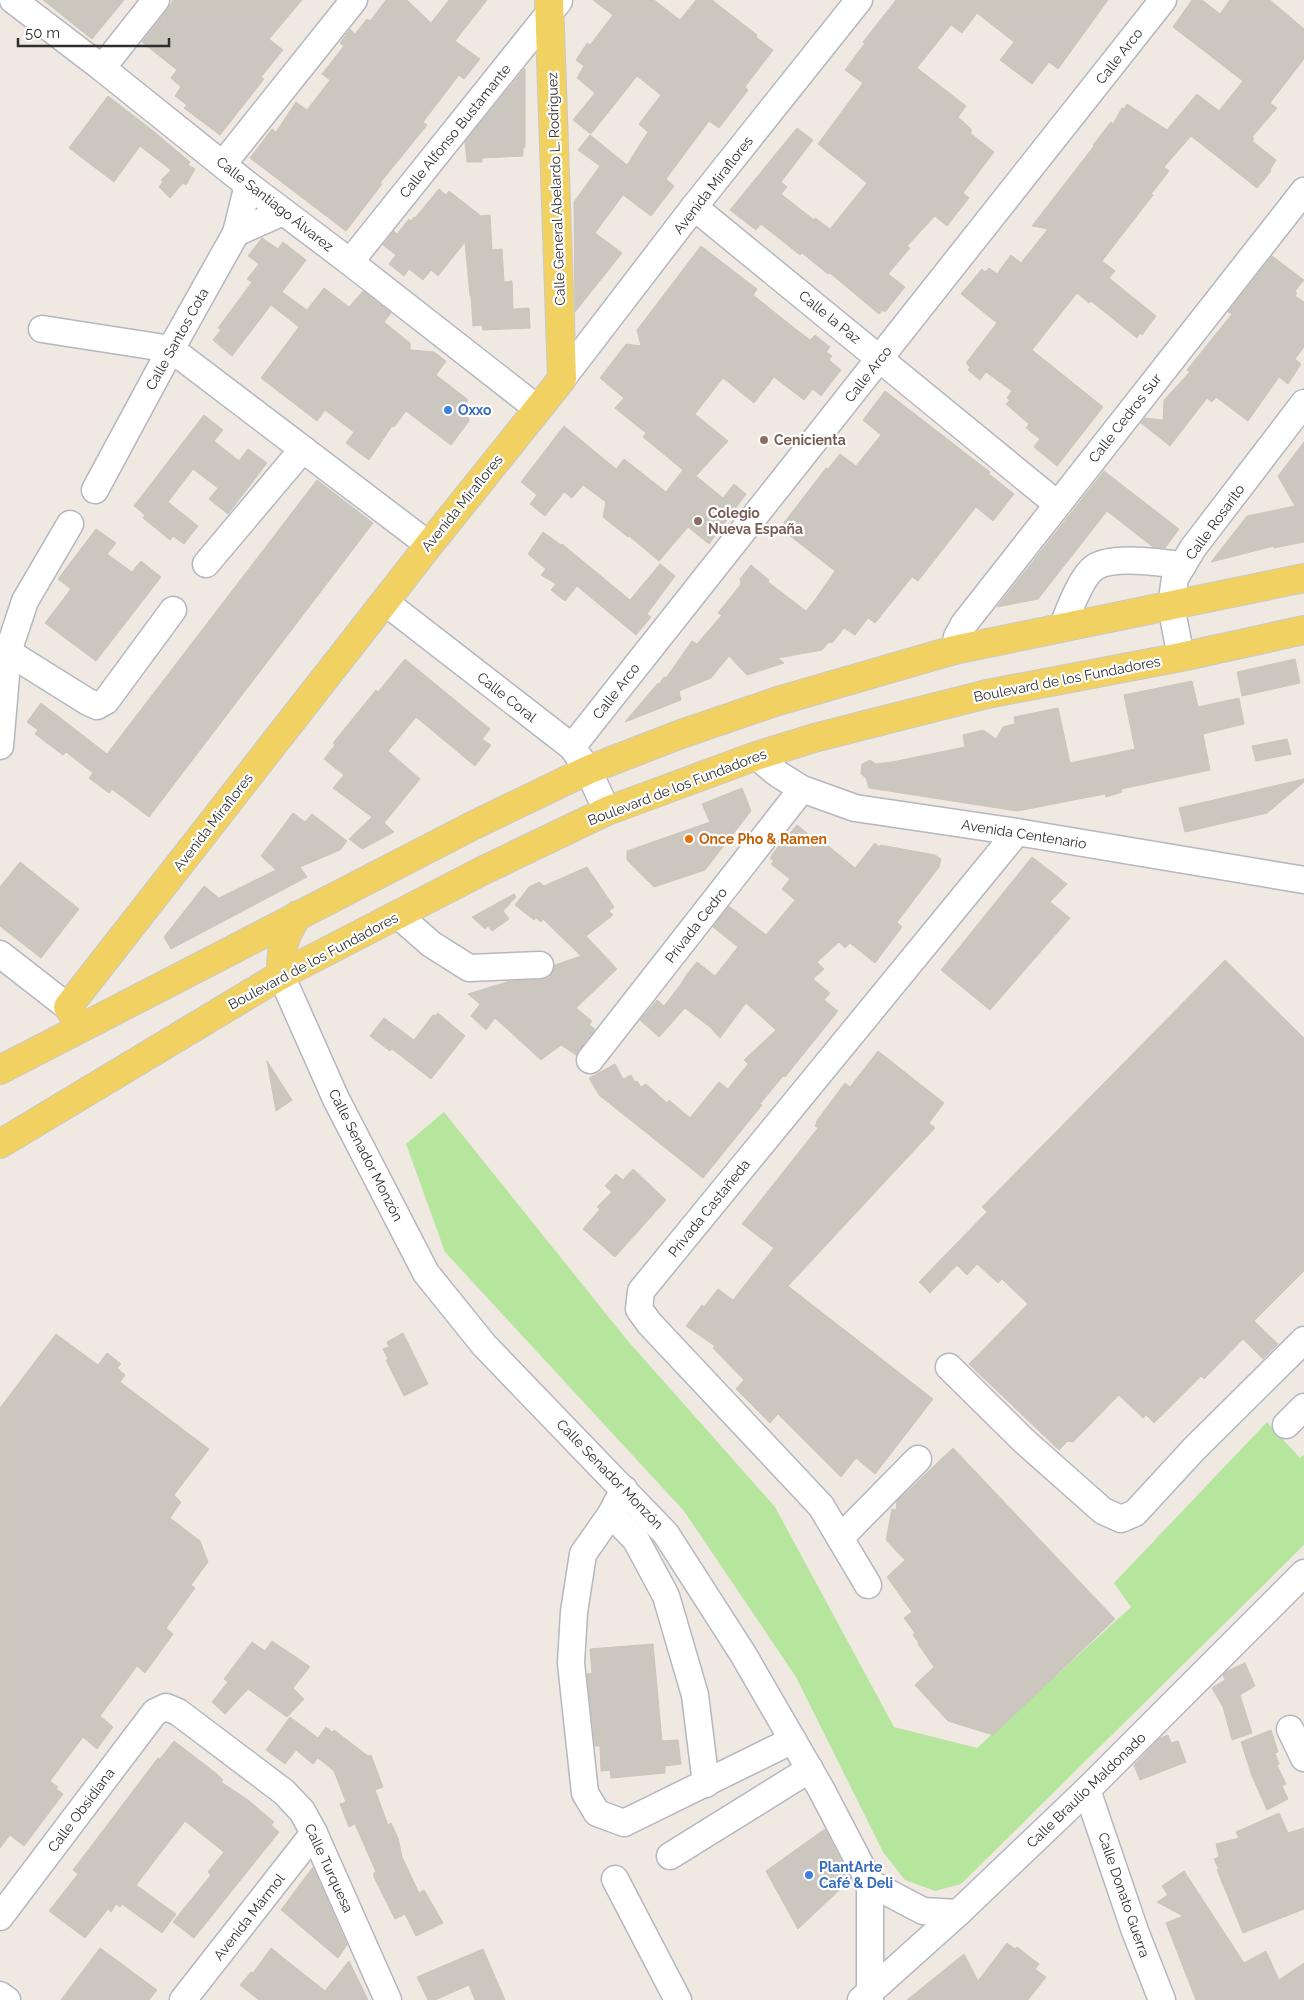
<svg xmlns="http://www.w3.org/2000/svg" width="1304" height="2000" viewBox="0 0 1304 2000" font-family="Raleway,sans-serif">
<style>
.green{fill:#b6e59e}
.building{fill:#cbc7bf;stroke:#cbc5ba}
.lines{fill:none;stroke-linecap:round;stroke-linejoin:round}
.minor-casing{stroke:#b4b7c1;stroke-width:29}
.major-casing{stroke:#c9c9c9;stroke-width:30}
.minor{stroke:#fff;stroke-width:26}
.major{stroke:#f2d163;stroke-width:28}
.shop-dot{fill:#3f7fe0;stroke:#fff;stroke-width:2}
.education-dot{fill:#8d6e63;stroke:#fff;stroke-width:2}
.food-dot{fill:#e8710a;stroke:#fff;stroke-width:2}
.labels{text-anchor:middle;dominant-baseline:central;stroke-width:4.5;stroke-linejoin:round;paint-order:stroke}
.street-label{font-size:14px;fill:#2e2e2e;stroke:#fff}
.shop-label{font-size:14px;font-weight:bold;fill:#366cbe;stroke:#fff;text-anchor:start}
.education-label{font-size:14px;font-weight:bold;fill:#785e54;stroke:#fff;text-anchor:start}
.food-label{font-size:14px;font-weight:bold;fill:#c56008;stroke:#fff;text-anchor:start}
</style>
<rect width="100%" height="100%" fill="#efe9e1"/>
<!-- green -->
<path class="green" d="M444 1112 627 1340 775 1507 894 1727 977 1748 1131 1607 1114 1583 1267 1422 1300 1458 1304 1455V1545L961 1884 935 1891 905 1880 883 1852 796 1677 684 1511 445 1252 406 1144Z"/>
<!-- building -->
<g class="building">
<path d="M43 0H124L92 39Z"/>
<path d="M173 0H302L269 39 283 50 261 77 264 79 220 135 184 108 187 105 175 96 181 87 171 78 177 70 142 42 168 9Z"/>
<path d="M386 0H407L431 23 449 0H487L455 41 480 59 464 79 459 75 423 122 427 125 380 183 382 184 346 231 250 158 272 129 276 132 296 102 307 110 330 80 322 74 344 46 340 43 350 29 355 34 367 19 370 21Z"/>
<path d="M593 0H654L680 20 696 0H712L757 35 756 37 773 50 745 87 748 90 719 128 709 121 666 179 674 186 651 216 623 195 595 233 622 253 575 312 574 202 600 166 578 150 590 135 627 165 648 132 639 124 661 95 637 76 591 134 573 120 595 93 577 78 584 66 576 60 587 43 590 45 613 15Z"/>
<path d="M896 0H1108L1058 69 1049 62 1032 84 1000 60 1014 42 977 13 962 33 951 25 917 68 966 106 958 117 972 130 970 133 994 152 963 193 969 198 958 212 955 211 957 213 947 226 935 216 907 246 910 248 888 274 905 287 885 312 882 310 879 314 830 273 828 274 802 253 800 255 761 224 756 230 730 210 797 128 813 140 781 182 787 187 781 194 814 220 815 218 830 229 867 183 818 144 863 83 845 70 865 43 863 42Z"/>
<path d="M1192 0H1202L1220 14 1230 0H1270L1304 29V59L1270 103 1277 108 1252 137 1254 138 1252 141 1276 160 1270 170 1271 171 1257 188 1191 136 1164 167 1169 171 1151 194 1153 195 1102 261 1115 271 1109 278 1156 316 1142 335 1140 333 1137 338 1091 301 1089 303 1077 293 1032 350 1103 407 1057 466 1034 447 1040 439 1026 428 1029 424 1006 404 1010 400 1007 398 1012 391 986 372 980 380 968 370 970 367 966 363 997 323 961 294 982 269 985 272 989 268 997 274 1011 255 1021 263 1048 229 1032 226 1094 146 1093 145 1111 122 1113 124 1122 108 1124 109 1127 104 1167 130 1197 94 1219 111 1243 81 1173 27Z"/>
<path d="M525 68V147L523 148V156L482 158V162H467L465 142Z"/>
<path d="M108 96 152 130 190 162 188 165 195 169 186 185 183 183 170 198 159 187 163 182 161 180 171 170 140 146 114 182 69 148Z"/>
<path d="M439 189 446 195 449 191 481 216 490 215 492 250 502 249 504 282 512 281 513 309 529 308 530 328 483 330 482 325 473 326 471 296H470L465 242 438 276 431 270 423 280 409 269 404 276 389 264 396 255 383 245 394 231 397 234 409 219 411 221 414 217 415 218Z"/>
<path d="M262 238 278 249 283 242 306 260 282 292 307 310 324 288 349 307 363 291 391 313 384 322 410 343V350L434 352 446 361 436 375 467 399 469 421 451 445 406 411 394 427 392 426 369 460 346 443 354 432 325 410 317 421 261 378 299 327 271 305 232 356 213 340 221 330 218 328 252 282 247 279 259 264 248 256Z"/>
<path d="M701 246 757 289 753 295 788 323 810 340 815 335 830 347 826 352 832 356 829 360 841 370 821 396 813 389 804 400 774 377 754 403 723 378 695 414 728 441 696 476 723 498 734 484 746 494 709 544 688 527 659 561 629 536 628 537 603 517 606 502 583 485 572 498 564 492 545 516 530 504 537 495 521 482 564 426 616 469 624 459 666 492 683 470 643 437 646 433 615 408 624 398 600 378 626 344 641 346 637 330Z"/>
<path d="M1272 256 1304 280 1295 291 1297 293 1295 296 1304 302V347L1295 359 1301 364 1288 384 1279 377 1248 421 1216 397 1212 402 1207 398 1170 446 1141 423 1145 418 1163 420 1164 400 1190 372 1187 370 1232 314 1228 312Z"/>
<path d="M885 391 990 472 989 474 1014 494 993 521 976 507 918 581 912 577 875 623 868 618 855 635 844 628 832 643 829 642 822 650 778 658 784 663 747 675 729 656 711 678 679 691 681 700 625 722 658 683 659 684 664 677 666 678 692 641 697 644 722 615 718 613 741 584 740 579 751 565 769 580 768 582 806 611 817 597 835 571 780 528 826 468 828 469 840 454 856 466 881 435 863 420Z"/>
<path d="M204 415 223 430 214 441 239 461 248 449 267 463 228 514 209 499 218 488 193 469 168 502 198 526 184 544 173 536 170 540 143 518 145 515 134 506Z"/>
<path d="M1304 442V542L1274 548V546L1211 562 1247 516 1295 506 1278 476Z"/>
<path d="M1104 471 1179 529 1165 548 1153 547 1107 511 1038 599 997 607Z"/>
<path d="M317 480 373 523 149 817 112 789 109 793 89 778 93 773 66 752 63 755 35 734 38 730 27 722 41 703 107 754Z"/>
<path d="M96 529 116 543 107 554 132 572 141 561 161 577 96 661 45 623 71 589 58 579Z"/>
<path d="M543 532 561 545 562 544 630 600 660 564 675 576 647 614 651 617 636 635 577 586 565 601 551 590 556 584 541 575 546 569 528 554Z"/>
<path d="M405 659 490 729 482 739 491 745 475 766 416 717 388 751 420 779 384 823 394 832 362 849 349 839 372 817 333 788 344 775 324 759 335 745 333 743 376 690 378 692Z"/>
<path d="M1295 659 1300 683 1242 696 1237 672Z"/>
<path d="M1192 681 1198 707 1239 698 1244 724 1203 734 1210 770 1121 789 1122 792 1106 797 1105 794 1017 811 869 788 866 778 861 774 862 764 870 760 876 764 892 762 965 747 963 735 983 730 996 739 1003 727 1015 724 1014 717 1058 708 1070 763 1135 749 1124 695Z"/>
<path d="M1287 739 1291 754 1256 761 1252 746Z"/>
<path d="M1304 779V782L1267 813 1185 832 1179 808Z"/>
<path d="M742 788 751 811 705 870 654 887 627 860V851L710 822 702 804Z"/>
<path d="M293 813 305 822 312 814 347 841 340 850 300 867 307 877 171 949 164 937 204 886 219 898 276 870 261 856Z"/>
<path d="M797 825 813 838 815 835 855 868 875 843 879 847 880 845 935 855 941 859 939 867 897 922 902 927 875 963 850 943 845 948 839 942 817 962 824 969 813 979 830 993 824 1000 838 1011 785 1077 783 1076 760 1104 762 1105 703 1178 599 1095 589 1078 615 1064 623 1079 631 1075 635 1082 637 1081 641 1087 646 1084 667 1103 669 1100 690 1118 719 1082 728 1089 748 1064 744 1060 776 1030 746 1003 720 1038 711 1028 685 1008 659 1037 640 1020 657 1000 664 1006 681 984 687 974 697 962 715 976 738 947 713 927 729 906 766 935 795 900 782 889 790 879 771 864 774 861 770 858 777 848Z"/>
<path d="M1032 857 1067 884 1050 902 1070 918 990 1010 941 970Z"/>
<path d="M20 862 79 909 41 958 0 926V887Z"/>
<path d="M587 867 614 907 609 911 613 915 586 936 617 969 576 1008 592 1021 589 1025 595 1029 576 1055 561 1045 541 1060 495 1018 486 1030 471 1016 480 1004 468 994 510 981 541 980 548 978 553 972 555 965 581 956 543 919 541 922 536 918 534 920 515 905 529 887 539 882 544 886Z"/>
<path d="M514 894 516 897 503 911 509 919 492 931 488 926 485 929 472 917Z"/>
<path d="M1225 960 1304 1038V1271L1254 1321 1278 1344 1263 1359 1243 1339 1204 1379 1201 1376 1154 1423 1146 1415 1143 1418 1119 1395 1073 1442 1068 1441 1059 1450 969 1364 1028 1304 1002 1279 998 1283 977 1264 967 1275 957 1265 930 1293 919 1282 987 1212 982 1207Z"/>
<path d="M438 1013 465 1036 431 1079 392 1049 390 1051 370 1036 384 1018 414 1040 433 1015 435 1016Z"/>
<path d="M878 1051 944 1103 929 1123 935 1128 788 1286 933 1399 875 1474 856 1458 841 1477 778 1414 770 1423 736 1389 744 1380 713 1348 715 1346 686 1326 702 1305 704 1307 718 1289 733 1300 774 1248 742 1224 818 1128 815 1126 817 1123 816 1122 845 1083 850 1087Z"/>
<path d="M267 1061 292 1100 276 1111Z"/>
<path d="M633 1169 666 1200 615 1257 583 1229 600 1209 597 1207 612 1192 605 1186 616 1174 623 1180Z"/>
<path d="M403 1333 428 1384 404 1396 386 1360 388 1359 383 1349 389 1347 387 1342Z"/>
<path d="M56 1334 98 1365 107 1353 121 1364 117 1368 125 1375 120 1382 209 1449 174 1495 181 1502 170 1518 200 1541 208 1562 191 1585 195 1588 166 1628 173 1634 145 1673 137 1666 100 1716 113 1727 97 1749 83 1737 50 1781 58 1787 56 1789 63 1794 24 1846 10 1835 0 1848V1408Z"/>
<path d="M953 1448 1115 1619 993 1735 948 1721 915 1685 934 1667 918 1644 919 1643 913 1635 915 1633 904 1618 912 1612 887 1577 905 1560 886 1540 892 1509 896 1510 897 1501Z"/>
<path d="M272 1641 309 1666V1668L293 1688 304 1699 287 1717 248 1689 225 1714 212 1702 228 1682 224 1679 252 1642 265 1651Z"/>
<path d="M653 1644 662 1741 678 1740 681 1764 665 1766V1773L611 1778 610 1770 601 1771 600 1746H595L587 1674 592 1673 590 1649Z"/>
<path d="M1245 1663 1255 1686 1240 1695 1252 1733 1232 1740 1223 1707 1212 1688 1225 1680 1223 1675 1227 1671Z"/>
<path d="M290 1717 318 1738 326 1727 332 1732 334 1730 368 1756 371 1755 383 1787 375 1790 388 1825 391 1823 398 1838 402 1857 419 1893 424 1890 443 1923 416 1936 405 1914 395 1919 374 1877V1873L376 1872 355 1824 349 1827 340 1804 346 1802 334 1771 318 1758 313 1764 296 1750 285 1764 266 1750Z"/>
<path d="M1271 1730 1278 1752 1275 1753 1279 1764 1277 1765 1286 1784 1282 1786 1288 1799 1267 1810 1252 1776 1241 1742Z"/>
<path d="M1168 1735 1171 1743 1178 1741 1186 1762 1140 1780 1134 1765 1160 1738Z"/>
<path d="M174 1741 217 1774 223 1780 221 1782 248 1800 274 1822 271 1825 279 1832 194 1938 173 1922 211 1875 208 1872 224 1852 185 1821 136 1885 176 1914 162 1933 122 1904 120 1907 116 1904 111 1912 108 1909 85 1938 49 1911 78 1874 73 1870 158 1758 160 1759Z"/>
<path d="M1279 1813 1288 1833 1304 1828V1909L1243 1933 1217 1870 1219 1869 1214 1859 1219 1857 1216 1844 1239 1838 1236 1832Z"/>
<path d="M825 1829 851 1879 798 1929 766 1871Z"/>
<path d="M313 1867 347 1945 338 1958 281 1910Z"/>
<path d="M1184 1871 1244 1963 1266 1951 1279 1980 1304 1963V2000H1196L1166 1923 1183 1916 1157 1902 1168 1895 1162 1886Z"/>
<path d="M1007 1943 1015 1949 1017 1947 1039 1964 1035 1969 1046 1977 1028 2000H907L964 1954 978 1981Z"/>
<path d="M100 1948 157 1990 149 2000H61Z"/>
<path d="M271 1948 325 1991 349 1961 368 2000H259L240 1985 251 1972 253 1973Z"/>
<path d="M483 1949 505 2000H475L469 1985 435 2000H428L417 1977Z"/>
</g>
<g class="lines">
<defs>
<g id="minor">
<path d="M13 0 102 68 248 185 350 262 538 409"/>
<path d="M102 68 156 0"/>
<path d="M223 164 354 0"/>
<path d="M694 207 1057 504"/>
<path d="M236 233 283 212"/>
<path d="M350 262 559 1"/>
<path d="M42 329 171 349 429 545"/>
<path d="M562 379 694 207 859 0"/>
<path d="M95 490 171 349 236 233 248 185"/>
<path d="M206 564 303 449"/>
<path d="M385 602 572 747 588 770 607 811"/>
<path d="M1062 628C1068 613 1081 576 1095 567 1115 555 1160 563 1183 565"/>
<path d="M954 650 957 637 964 624 1304 191"/>
<path d="M8 652 88 702 97 706 106 701 173 610"/>
<path d="M1181 657 1171 606 1175 578 1193 548 1304 403"/>
<path d="M0 746 8 652 25 601 70 524"/>
<path d="M572 747 1163 0"/>
<path d="M756 756 778 774 802 789 855 808 1017 832 1304 880"/>
<path d="M398 915 431 944 469 968 540 965"/>
<path d="M0 954 68 1007"/>
<path d="M281 975 336 1099 426 1273 484 1345 666 1534 743 1654 821 1789 870 1883V2000"/>
<path d="M590 1060 802 789"/>
<path d="M949 1367 1024 1441 1103 1511 1121 1519 1135 1513 1194 1449 1304 1340"/>
<path d="M1286 1425 1304 1407"/>
<path d="M624 1489 611 1514 583 1554 574 1612 571 1663 585 1793 597 1813 624 1823 793 1740"/>
<path d="M611 1514 636 1540 666 1596 695 1695 706 1784"/>
<path d="M840 1538 918 1459"/>
<path d="M868 1585 821 1506 649 1323 639 1309 641 1291 1017 832"/>
<path d="M1290 1729 1304 1758"/>
<path d="M1087 1790 1135 1931 1162 2000"/>
<path d="M670 1856 810 1769"/>
<path d="M615 1879 678 2000"/>
<path d="M870 1883 923 1911 958 1913"/>
<path d="M0 1917 155 1712 166 1707 178 1712 284 1792 302 1811 314 1833 388 2000"/>
<path d="M0 1995 7 2000"/>
<path d="M183 2000 314 1833"/>
<path d="M861 2000 958 1913 1087 1790 1304 1573"/>
</g>
<g id="major">
<path d="M281 975C281 948 283 938 298 915"/>
<path d="M82 1027 68 1007 429 545 562 379 549 0"/>
<path d="M0 1070 474 825 588 770 681 734 778 701 954 650 1304 578"/>
<path d="M0 1144 281 975 484 870 607 811 756 756 814 738 987 694 1181 657 1304 630"/>
</g>
</defs>
<!-- minor casing -->
<use href="#minor" class="minor-casing"/>
<!-- major casing -->
<use href="#major" class="major-casing"/>
<!-- minor -->
<use href="#minor" class="minor"/>
<!-- major -->
<use href="#major" class="major"/>
</g>
<!-- markers -->
<g class="shop-dot">
<circle cx="448" cy="410" r="5"/>
<circle cx="809" cy="1875" r="5"/>
</g>
<g class="education-dot">
<circle cx="764" cy="440" r="5"/>
<circle cx="698" cy="521" r="5"/>
</g>
<circle class="food-dot" cx="689" cy="839" r="5"/>
<g class="labels">
<!-- street labels -->
<g class="street-label">
<text transform="translate(1119 56) rotate(-52)">Calle Arco</text>
<text transform="translate(455 131) rotate(-51)">Calle Alfonso Bustamante</text>
<text transform="translate(713 185) rotate(-52)">Avenida Miraflores</text>
<text transform="translate(556 189) rotate(-92)">Calle General Abelardo L. Rodríguez</text>
<text transform="translate(275 204) rotate(38)">Calle Santiago Álvarez</text>
<text transform="translate(830 317) rotate(39)">Calle la Paz</text>
<text transform="translate(177 339) rotate(-61)">Calle Santos Cota</text>
<text transform="translate(868 374) rotate(-52)">Calle Arco</text>
<text transform="translate(1125 418) rotate(-52)">Calle Cedros Sur</text>
<text transform="translate(462 503) rotate(-51)">Avenida Miraflores</text>
<text transform="translate(1215 522) rotate(-54)">Calle Rosarito</text>
<text transform="translate(1067 679) rotate(-11)">Boulevard de los Fundadores</text>
<text transform="translate(616 691) rotate(-52)">Calle Arco</text>
<text transform="translate(507 697) rotate(38)">Calle Coral</text>
<text transform="translate(677 787) rotate(-21)">Boulevard de los Fundadores</text>
<text transform="translate(213 822) rotate(-52)">Avenida Miraflores</text>
<text transform="translate(1024 834) rotate(9)">Avenida Centenario</text>
<text transform="translate(696 925) rotate(-52)">Privada Cedro</text>
<text transform="translate(313 961) rotate(-28)">Boulevard de los Fundadores</text>
<text transform="translate(366 1155) rotate(63)">Calle Senador Monzón</text>
<text transform="translate(709 1208) rotate(-51)">Privada Castañeda</text>
<text transform="translate(610 1474) rotate(46)">Calle Senador Monzón</text>
<text transform="translate(1086 1790) rotate(-44)">Calle Braulio Maldonado</text>
<text transform="translate(81 1810) rotate(-53)">Calle Obsidiana</text>
<text transform="translate(329 1868) rotate(65)">Calle Turquesa</text>
<text transform="translate(1124 1895) rotate(71)">Calle Donato Guerra</text>
<text transform="translate(249 1917) rotate(-52)">Avenida Mármol</text>
</g>
<!-- shop labels -->
<g class="shop-label">
<text x="458" y="410">Oxxo</text>
<text x="819" y="1867">PlantArte<tspan x="819" dy="16">Café &amp; Deli</tspan></text>
</g>
<!-- education labels -->
<g class="education-label">
<text x="774" y="440">Cenicienta</text>
<text x="708" y="513">Colegio<tspan x="708" dy="16">Nueva España</tspan></text>
</g>
<!-- food labels -->
<g class="food-label">
<text x="699" y="839">Once Pho &amp; Ramen</text>
</g>
</g>
<!-- scale -->
<path d="M18 38v8h151v-8" fill="none" stroke="#2e2e2e" stroke-width="2.5"/>
<text x="25" y="38" font-size="15" fill="#2e2e2e" stroke="#ffffff" stroke-width="4" paint-order="stroke">50 m</text>
</svg>
